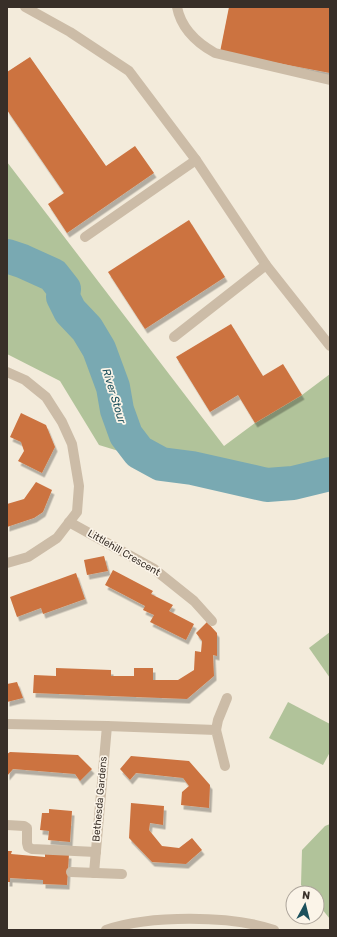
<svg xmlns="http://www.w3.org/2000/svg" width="337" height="937" viewBox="0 0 337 937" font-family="Rubik,sans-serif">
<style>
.green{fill:#b1c39a}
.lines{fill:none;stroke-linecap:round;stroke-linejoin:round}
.river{stroke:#79a9b2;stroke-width:34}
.building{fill:#cc7340;filter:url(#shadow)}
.minor{stroke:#ccbca7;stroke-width:10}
.labels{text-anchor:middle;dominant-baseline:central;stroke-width:3.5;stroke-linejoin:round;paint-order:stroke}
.street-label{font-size:10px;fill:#382f28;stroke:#fbf4e8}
.water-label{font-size:11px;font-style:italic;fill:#1b505c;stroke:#fbf4e8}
</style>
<defs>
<filter id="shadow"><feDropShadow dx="2.5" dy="4.5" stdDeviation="0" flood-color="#0004"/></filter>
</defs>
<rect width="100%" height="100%" fill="#f3ebdb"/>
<!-- green -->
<g class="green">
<path d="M7 162 224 446 255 423 302 395 330 374V474L293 483 267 485 192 468 161 464 99 445 60 381 7 354Z"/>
<path d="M330 632V678L309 648Z"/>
<path d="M288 702 330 724V752L323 765 269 738Z"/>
<path d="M330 824V919L317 903V893H308L301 885 302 850 325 826Z"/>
</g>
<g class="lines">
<!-- river -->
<path class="river" d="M7 256 22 261 53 275 64 289 63 297 70 311 87 329 99 349 113 387 117 410 126 435 139 452 161 464 192 468 267 485 293 483 330 474"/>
</g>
<!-- building -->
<g class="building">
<path d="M229 7H330V73L220 52Z"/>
<path d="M30 57 106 166 135 146 154 173 67 233 48 204 64 193 7 110V72Z"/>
<path d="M189 220 225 277 145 329 108 272Z"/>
<path d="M231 324 263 376 283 364 302 395 255 423 238 395 210 412 176 357Z"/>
<path d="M21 413 46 425 55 447 42 473 18 461 24 451 21 442 10 437Z"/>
<path d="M36 482 52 490 43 512 34 518 7 527V504L24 499Z"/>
<path d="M104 556 108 571 87 575 84 560Z"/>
<path d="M113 570 153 591 151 594 173 605 169 611 194 624 186 640 150 622 154 615 143 610 145 606 105 585Z"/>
<path d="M76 573 85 599 43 614 41 608 17 617 10 597Z"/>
<path d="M207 622 217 633V656L213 655 214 676 187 699 33 693 34 675 56 676V668L111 670V676H134V668H153V680H178L194 670 195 651 201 652 202 641 196 633Z"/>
<path d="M17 682 23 698 7 702V684Z"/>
<path d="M10 752 78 755 92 769 80 781 75 774 13 769 7 776V754Z"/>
<path d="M131 756 189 761 210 785 209 808 181 805 182 792 189 786 183 778 136 773 130 780 120 769Z"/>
<path d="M131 803 164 806 163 825 150 823 149 830 162 846 179 848 192 838 202 850 186 864 152 862 129 838Z"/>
<path d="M49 809 72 811 70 842 48 840 49 831 40 830 42 813H49Z"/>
<path d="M7 851H12L11 854 45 857V852L69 854 67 885 43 884V880L10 878V882H7Z"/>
</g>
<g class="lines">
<!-- minor -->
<g class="minor">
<path d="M25 7 70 32 129 71 196 160 266 265 330 346"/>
<path d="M177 7C181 28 197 43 215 53L330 80"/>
<path d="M85 237 196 160"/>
<path d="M174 337 266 265"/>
<path d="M7 372 25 380 46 397 62 422 72 444 79 486 77 512 57 538 28 557 7 563"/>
<path d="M69 522 154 569 194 601 212 621"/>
<path d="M7 724 107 726 216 730 225 766"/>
<path d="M216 730 218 720 227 698"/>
<path d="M7 825 24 826 27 828V843L28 847 32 849 96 852"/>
<path d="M71 872 122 874"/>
<path d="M94 873 107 726"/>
<path d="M106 930C149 915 231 915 274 930"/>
</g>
</g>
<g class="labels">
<!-- street labels -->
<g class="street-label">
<text transform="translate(124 553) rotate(30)">Littlehill Crescent</text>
<text transform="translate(100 799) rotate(-85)">Bethesda Gardens</text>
</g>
<!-- water labels -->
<g class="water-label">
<text transform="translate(114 396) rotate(73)">River Stour</text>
</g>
</g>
<!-- border -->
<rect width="337" height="937" fill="none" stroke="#382f28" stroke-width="16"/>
<!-- north arrow -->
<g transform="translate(305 905) rotate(7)"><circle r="19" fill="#fbf4e8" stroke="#ada59b"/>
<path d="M0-3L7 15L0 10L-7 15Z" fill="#1b505c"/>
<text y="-6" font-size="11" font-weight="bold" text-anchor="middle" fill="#382f28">N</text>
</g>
</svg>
